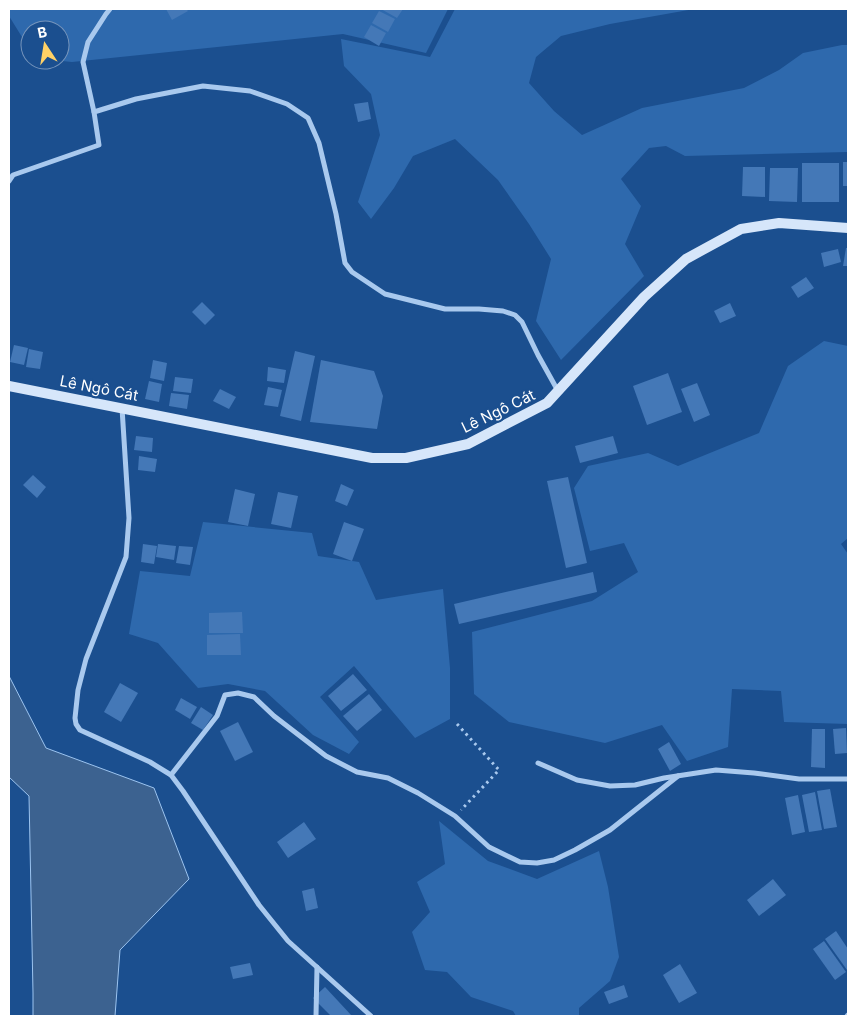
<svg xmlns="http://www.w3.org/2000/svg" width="857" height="1025" viewBox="0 0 857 1025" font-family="Inter,sans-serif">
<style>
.green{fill:#2e69ad}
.water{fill:#3c6290;stroke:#9cc4f0}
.building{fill:#4478b7}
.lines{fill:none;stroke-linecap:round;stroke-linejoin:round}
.path{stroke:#a9c9ee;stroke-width:3;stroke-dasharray:2.5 4;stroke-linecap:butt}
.street{stroke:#a9c9ee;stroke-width:5}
.secondary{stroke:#d6e6fa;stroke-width:10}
.labels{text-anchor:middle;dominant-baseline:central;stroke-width:4.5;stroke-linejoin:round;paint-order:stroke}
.street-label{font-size:15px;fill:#fff;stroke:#1b4f8f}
</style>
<rect width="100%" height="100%" fill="#1b4f8f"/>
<!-- green -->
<g class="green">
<path d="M9 9H448L426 53 343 34 72 62 52 60H60V30H30V50L9 16Z"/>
<path d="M455 9H694L610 24 561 36 536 57 529 83 554 111 582 135 642 108 744 88 779 70 803 53 842 45H848V152L685 156 666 146 649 148 621 179 641 206 625 244 644 276 561 360 536 321 551 259 529 224 498 180 455 139 413 156 394 188 371 219 358 202 380 135 371 94 344 66 341 39 430 57Z"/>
<path d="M824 341 848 346V538L841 544 848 554V724L784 722 781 691 732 689 728 747 687 761 662 725 605 743 509 722 474 694 472 632 592 601 638 572 624 543 590 551 574 488 588 466 648 453 678 466 759 433 788 366Z"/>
<path d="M203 522 312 533 318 556 359 562 376 600 443 589 450 668V719L415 738 354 666 320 697 359 742 349 754 313 735 265 691 228 684 198 688 158 643 129 634 140 571 190 576Z"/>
<path d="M439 821 488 861 537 879 599 851 608 887 619 957 610 981 579 1008V1016H516L513 1011 471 997 447 972 425 970 412 932 430 912 417 882 445 864Z"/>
</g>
<!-- water -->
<path class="water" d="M9 676 46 748 154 788 189 879 120 950 115 1016H33V993L29 796 9 777Z"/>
<!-- building -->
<g class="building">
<path d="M166 9H186L188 11 172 20Z"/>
<path d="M381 9H403L397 18Z"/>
<path d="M379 11 395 19 388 32 372 23Z"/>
<path d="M371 25 386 33 379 46 364 37Z"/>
<path d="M368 102 371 119 358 122 354 104Z"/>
<rect x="843" y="162" width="5" height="24"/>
<rect x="802" y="163" width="37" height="39"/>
<path d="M743 167H765V197L742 196Z"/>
<path d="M770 168H798L797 202 769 201Z"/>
<path d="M846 248H848V266H843Z"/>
<path d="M838 249 841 262 824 267 821 253Z"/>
<path d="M806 277 814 288 798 298 791 287Z"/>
<path d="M202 302 215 315 205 325 192 312Z"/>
<path d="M730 303 736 316 720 323 714 311Z"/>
<path d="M14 345 28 348 24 365 10 362Z"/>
<path d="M29 349 43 352 40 369 26 367Z"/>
<path d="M295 351 315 356 301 421 280 416Z"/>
<path d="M153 360 167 363 164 381 150 378Z"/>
<path d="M321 360 374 371 383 396 377 429 310 422Z"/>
<path d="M268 367 286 370 284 383 267 381Z"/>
<path d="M668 373 682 412 647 425 633 386Z"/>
<path d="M175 377 193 379 191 393 173 391Z"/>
<path d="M149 381 162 384 159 402 145 399Z"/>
<path d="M697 383 710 415 694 422 681 389Z"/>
<path d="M268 387 282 390 278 407 264 405Z"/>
<path d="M220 389 236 397 229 409 213 401Z"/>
<path d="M171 393 189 395 187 409 169 406Z"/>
<path d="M136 436 153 438 152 452 134 450Z"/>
<path d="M613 436 618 453 580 463 575 446Z"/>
<path d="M139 456 157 459 155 472 138 470Z"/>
<path d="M33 475 46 487 37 498 23 485Z"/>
<path d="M568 477 587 563 566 568 547 481Z"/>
<path d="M341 484 354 490 347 506 335 501Z"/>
<path d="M235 489 255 494 248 526 228 522Z"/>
<path d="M278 492 298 496 291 528 271 524Z"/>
<path d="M344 522 364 529 352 561 333 554Z"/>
<path d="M143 544 157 546 154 564 141 562Z"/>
<path d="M158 544 176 546 174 560 156 557Z"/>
<path d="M179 546 193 547 190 565 176 563Z"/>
<path d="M593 572 597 592 459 624 454 604Z"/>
<path d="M242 612 243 633H209V613Z"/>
<path d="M240 634 241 655H207V635Z"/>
<path d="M353 674 367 690 341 711 328 696Z"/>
<path d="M120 683 138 693 121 722 104 712Z"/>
<path d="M369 694 382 710 357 731 343 716Z"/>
<path d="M181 698 197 707 190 719 175 710Z"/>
<path d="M201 707 213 715 203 730 191 723Z"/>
<path d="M238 722 253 752 235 761 220 731Z"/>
<path d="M846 728 847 753 835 754 833 729Z"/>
<path d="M812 729H825V768L811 767Z"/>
<path d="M669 742 681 764 670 771 658 749Z"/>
<path d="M830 789 837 827 824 829 817 791Z"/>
<path d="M815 792 822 830 809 832 802 795Z"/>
<path d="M798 795 805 832 792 835 785 798Z"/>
<path d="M304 822 316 839 288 858 277 842Z"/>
<path d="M773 879 786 895 759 916 747 900Z"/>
<path d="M314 888 318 908 306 911 302 891Z"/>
<path d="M836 931 848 949V969L847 970 825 939Z"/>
<path d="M824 941 846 972 835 980 813 949Z"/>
<path d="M250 963 253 975 233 979 230 967Z"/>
<path d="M680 964 697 993 679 1003 663 975Z"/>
<path d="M624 985 628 997 609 1004 604 992Z"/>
<path d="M325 987 352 1016H331L313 998Z"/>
</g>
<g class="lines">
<!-- path -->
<path class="path" d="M457 724 499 770 461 810"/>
<!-- street -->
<g class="street">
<path d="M94 112 83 62 88 42 106 14 110 9"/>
<path d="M9 181 13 175 99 145 94 112 136 99 203 86 250 91 287 104 308 118 319 143 336 214 345 263 352 272 385 294 445 309H479L503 311 515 315 522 322 538 355 558 391"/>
<path d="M122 408 129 518 126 557 86 659 78 690 75 718 76 724 80 730 150 762 171 775 183 791 259 905 288 941 371 1016"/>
<path d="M538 763 577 780 610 786 635 785 664 778 716 770 754 773 799 779H848"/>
<path d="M171 775 217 716 225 695 238 693 254 697 274 716 326 756 357 772 388 778 418 793 455 816 489 847 520 862 537 863 554 860 575 850 610 830 678 776"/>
<path d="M316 1016 317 967"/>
<path d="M847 1016 848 1015"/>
</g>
<!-- secondary -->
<path class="secondary" d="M9 386 372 458H406L468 444 547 403 644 297 686 259 741 229 779 223 848 228"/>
</g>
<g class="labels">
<!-- street labels -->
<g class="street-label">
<text transform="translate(99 388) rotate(11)">Lê Ngô Cát</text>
<text transform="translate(498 411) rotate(-26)">Lê Ngô Cát</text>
</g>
</g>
<!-- border -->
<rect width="857" height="1025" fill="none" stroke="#ffffff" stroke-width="20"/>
<!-- north arrow -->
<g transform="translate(45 45) rotate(348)"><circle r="24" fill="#1b4f8f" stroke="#7695bc"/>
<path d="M0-4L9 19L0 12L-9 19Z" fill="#ffd166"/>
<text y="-8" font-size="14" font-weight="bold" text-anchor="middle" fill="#ffffff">B</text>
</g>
</svg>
